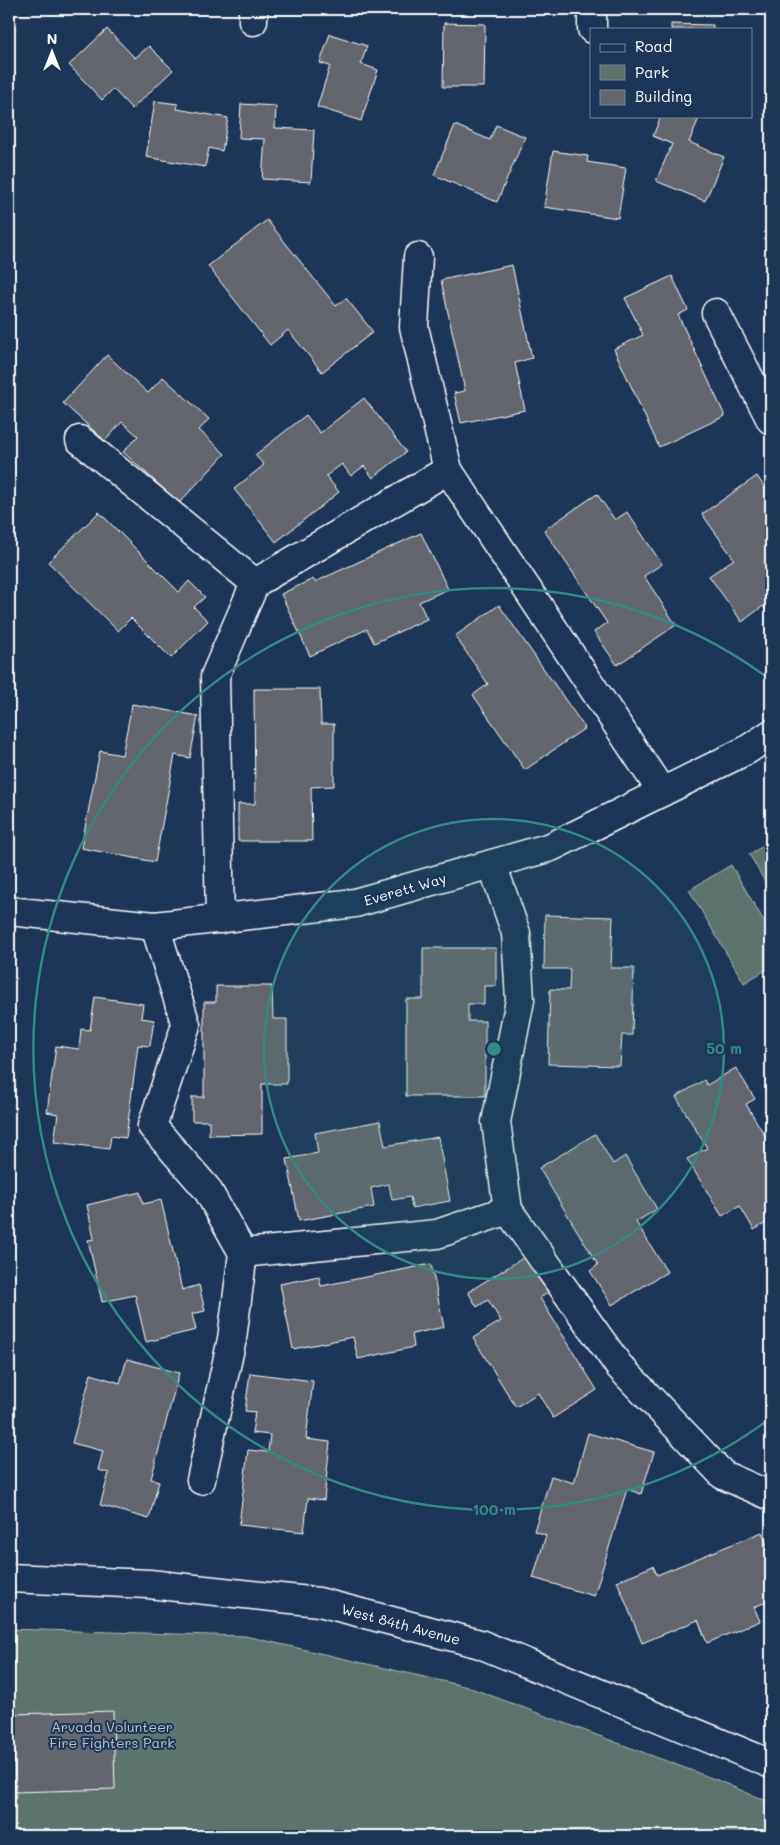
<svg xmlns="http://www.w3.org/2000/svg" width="780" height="1845" viewBox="0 0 780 1845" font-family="Mali,sans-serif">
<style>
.green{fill:#5d736e;stroke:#aeb9b6}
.building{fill:#64666e;stroke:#fff}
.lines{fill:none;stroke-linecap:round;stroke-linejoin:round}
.minor-casing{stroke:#fff;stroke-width:31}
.tertiary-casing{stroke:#fff;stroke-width:31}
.minor{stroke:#1d3557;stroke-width:28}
.tertiary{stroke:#1d3557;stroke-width:28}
.ring{fill:none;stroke:#338b84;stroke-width:2.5}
.labels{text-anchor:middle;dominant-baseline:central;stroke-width:4;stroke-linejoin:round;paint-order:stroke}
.street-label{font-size:14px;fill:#fff;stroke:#1d3557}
.park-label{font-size:14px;fill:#b6c0be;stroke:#1d3557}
.centre{fill:#338b84;stroke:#1d3557;stroke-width:2.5}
.ring-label{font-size:15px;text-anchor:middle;font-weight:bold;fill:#338b84;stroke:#1d3557;stroke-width:4;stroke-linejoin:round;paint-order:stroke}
</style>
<rect width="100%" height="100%" fill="#1d3557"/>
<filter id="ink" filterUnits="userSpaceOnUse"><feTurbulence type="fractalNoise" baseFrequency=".02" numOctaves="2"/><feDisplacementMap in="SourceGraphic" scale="10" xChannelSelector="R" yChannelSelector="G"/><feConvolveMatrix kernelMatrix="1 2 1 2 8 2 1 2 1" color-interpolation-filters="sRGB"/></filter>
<g filter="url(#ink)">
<!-- green -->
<g class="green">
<path d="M771 842V892L749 854Z"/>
<path d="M731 865 771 933V967L744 983 689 890Z"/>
<path d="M9 1629 245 1636 468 1687 717 1780 771 1803V1836H9Z"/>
</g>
<!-- building -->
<g class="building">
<path d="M114 9H150V10L114 11Z"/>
<path d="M444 23 485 24 484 87H443Z"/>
<path d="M671 24 713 25V29H671Z"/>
<path d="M107 29 135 58 149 46 173 70 132 109 113 89 102 100 69 65Z"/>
<path d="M330 34 367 46 361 64 378 70 361 121 317 107 330 66 320 63Z"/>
<path d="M155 101 178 104 177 109 228 118 222 151 209 148 205 167 146 157Z"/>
<path d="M241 104 276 106 275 128 314 130 311 182 262 179 265 139 239 138Z"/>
<path d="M661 116 699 118 689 142 724 157 705 201 656 181 672 144 653 136Z"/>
<path d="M455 125 490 140 496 125 525 137 497 202 434 175Z"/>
<path d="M553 151 588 156 587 162 626 168 618 218 544 207Z"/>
<path d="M267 220 336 306 346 298 373 332 322 372 288 330 270 345 208 266Z"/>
<path d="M512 265 532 358 515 363 525 410 461 423 454 393 465 391 441 280Z"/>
<path d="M672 276 688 310 678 315 725 416 659 447 614 349 643 335 625 298Z"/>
<path d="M107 355 148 393 163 377 209 419 199 430 225 454 179 503 123 452 138 436 122 422 105 441 63 403Z"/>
<path d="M364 398 406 452 373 478 364 466 351 476 342 464 326 476 339 492 276 542 234 489 264 465 255 455 306 415 320 433Z"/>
<path d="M757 476 771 497V509L769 511 771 515V617L763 606 742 622 709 576 734 559 702 514Z"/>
<path d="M597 494 615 520 627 512 662 564 644 576 676 625 617 665 594 632 607 623 544 530Z"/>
<path d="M99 512 179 592 189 581 205 597 194 607 208 621 171 658 131 618 118 631 48 562Z"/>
<path d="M421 533 448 589 419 602 427 619 374 643 367 629 310 656 281 594 313 579 315 582Z"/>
<path d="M499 605 585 728 525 770 473 695 488 684 455 636Z"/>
<path d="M254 689H320L321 724H334V786L311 787 312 841H238V804H255Z"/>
<path d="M132 704 198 716 190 758 175 755 155 862 81 848 100 751 122 755Z"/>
<path d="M545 915 613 917 611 968H634L632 1035H622L620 1066 548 1064 550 989 569 990 570 969H544Z"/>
<path d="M423 948H496V986H484V1004H468V1021H485V1096H406V999H423Z"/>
<path d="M216 986H272L273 1019H287V1084H262V1134L209 1135V1121H192V1097H204V1002H216Z"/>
<path d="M95 997 143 1004 141 1018 154 1020 150 1046 138 1045 126 1138 111 1136 109 1149 54 1142 58 1114 47 1112 56 1046 79 1049 81 1029 90 1030Z"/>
<path d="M736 1068 755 1099 746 1104 771 1146V1220L754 1230 740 1206 722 1216 687 1159 707 1148 676 1097 704 1080 707 1085Z"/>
<path d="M380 1121 385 1146 438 1137 450 1201 412 1208 410 1197 392 1200 389 1184 371 1188 374 1207 299 1221 287 1159 318 1153 315 1133Z"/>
<path d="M595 1134 613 1164 625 1156 657 1209 636 1222 667 1272 612 1305 590 1271 598 1265 539 1168Z"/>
<path d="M140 1192 143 1204 161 1200 182 1290 199 1285 205 1311 192 1314 196 1330 146 1342 135 1295 102 1302 88 1240 94 1239 87 1205Z"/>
<path d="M526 1256 549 1292 540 1298 597 1390 553 1418 538 1393 516 1407 473 1338 501 1321 488 1300 477 1307 468 1292Z"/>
<path d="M431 1264 444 1327 412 1334 414 1347 358 1359 353 1337 293 1349 280 1284 319 1276 321 1286Z"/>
<path d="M127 1359 179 1373 151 1479 159 1481 149 1519 100 1505 109 1473 98 1470 103 1451 72 1443 91 1374 120 1383Z"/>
<path d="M250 1373 313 1381 306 1439 330 1442 324 1500 308 1498 304 1532 239 1525 248 1450 268 1452 270 1435 252 1433 255 1412 245 1411Z"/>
<path d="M588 1433 654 1452 641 1494 627 1489 594 1596 533 1578 546 1535 534 1531 551 1476 574 1483Z"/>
<path d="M762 1532 771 1555V1600L754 1607 760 1621 707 1643 698 1620 642 1643 617 1581 653 1566 657 1575Z"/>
<path d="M113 1711 115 1789 15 1792 13 1714Z"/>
</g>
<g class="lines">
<defs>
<g id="minor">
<path d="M253 9V21"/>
<path d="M592 9V29"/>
<path d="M418 257 414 327 448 470 662 792"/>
<path d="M716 313 771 420"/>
<path d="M80 440 255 583"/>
<path d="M492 864 516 933 520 1000 496 1122 508 1210 619 1366 723 1475 771 1496"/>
<path d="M9 911 155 926 355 903 551 847 747 750 771 734"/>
<path d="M220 919 215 676 255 583 448 470"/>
<path d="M155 926 186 1025 152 1126 207 1189 243 1253 232 1339 201 1480"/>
<path d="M243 1253 437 1234 508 1210"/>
</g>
<path id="tertiary" d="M9 1578 149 1584 319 1602 480 1644 771 1764"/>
</defs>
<!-- minor casing -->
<use href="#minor" class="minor-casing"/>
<!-- tertiary casing -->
<use href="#tertiary" class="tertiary-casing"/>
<!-- minor -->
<use href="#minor" class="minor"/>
<!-- tertiary -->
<use href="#tertiary" class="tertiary"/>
</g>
</g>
<!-- distance rings -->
<circle cx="494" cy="1049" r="230" fill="#338b84" fill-opacity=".12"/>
<g class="ring">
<circle cx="494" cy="1049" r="230"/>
<path d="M768 1420A461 461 0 1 1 768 678"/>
</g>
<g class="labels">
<!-- street labels -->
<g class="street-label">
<text transform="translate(405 889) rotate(-16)">Everett Way</text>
<text transform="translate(401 1624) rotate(15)">West 84th Avenue</text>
</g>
<!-- park labels -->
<g class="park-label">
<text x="112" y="1726">Arvada Volunteer<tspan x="112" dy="16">Fire Fighters Park</tspan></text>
</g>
</g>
<circle cx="494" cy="1049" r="8" class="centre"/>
<g class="ring-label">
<text x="724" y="1054">50 m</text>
<text x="494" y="1515">100 m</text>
</g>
<!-- margin -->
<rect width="780" height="1845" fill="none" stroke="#1d3557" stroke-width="30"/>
<rect x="15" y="15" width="750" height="1815" fill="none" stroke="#fff" stroke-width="2" filter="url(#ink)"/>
<!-- legend -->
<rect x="590" y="28" width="162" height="90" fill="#1d3557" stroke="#77869a"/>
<rect x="600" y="44" width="25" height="8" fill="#1d3557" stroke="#77869a"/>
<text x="635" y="52" font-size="15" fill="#ffffff">Road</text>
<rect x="600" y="65" width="25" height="15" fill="#5d736e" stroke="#77869a"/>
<text x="635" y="78" font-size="15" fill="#ffffff">Park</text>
<rect x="600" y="90" width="25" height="15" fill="#64666e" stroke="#77869a"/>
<text x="635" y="102" font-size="15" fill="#ffffff">Building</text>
<!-- north arrow -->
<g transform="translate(52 52)" stroke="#1d3557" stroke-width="4" paint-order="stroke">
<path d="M0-4L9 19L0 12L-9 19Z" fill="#ffffff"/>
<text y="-8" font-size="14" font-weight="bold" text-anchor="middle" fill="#ffffff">N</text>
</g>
</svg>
